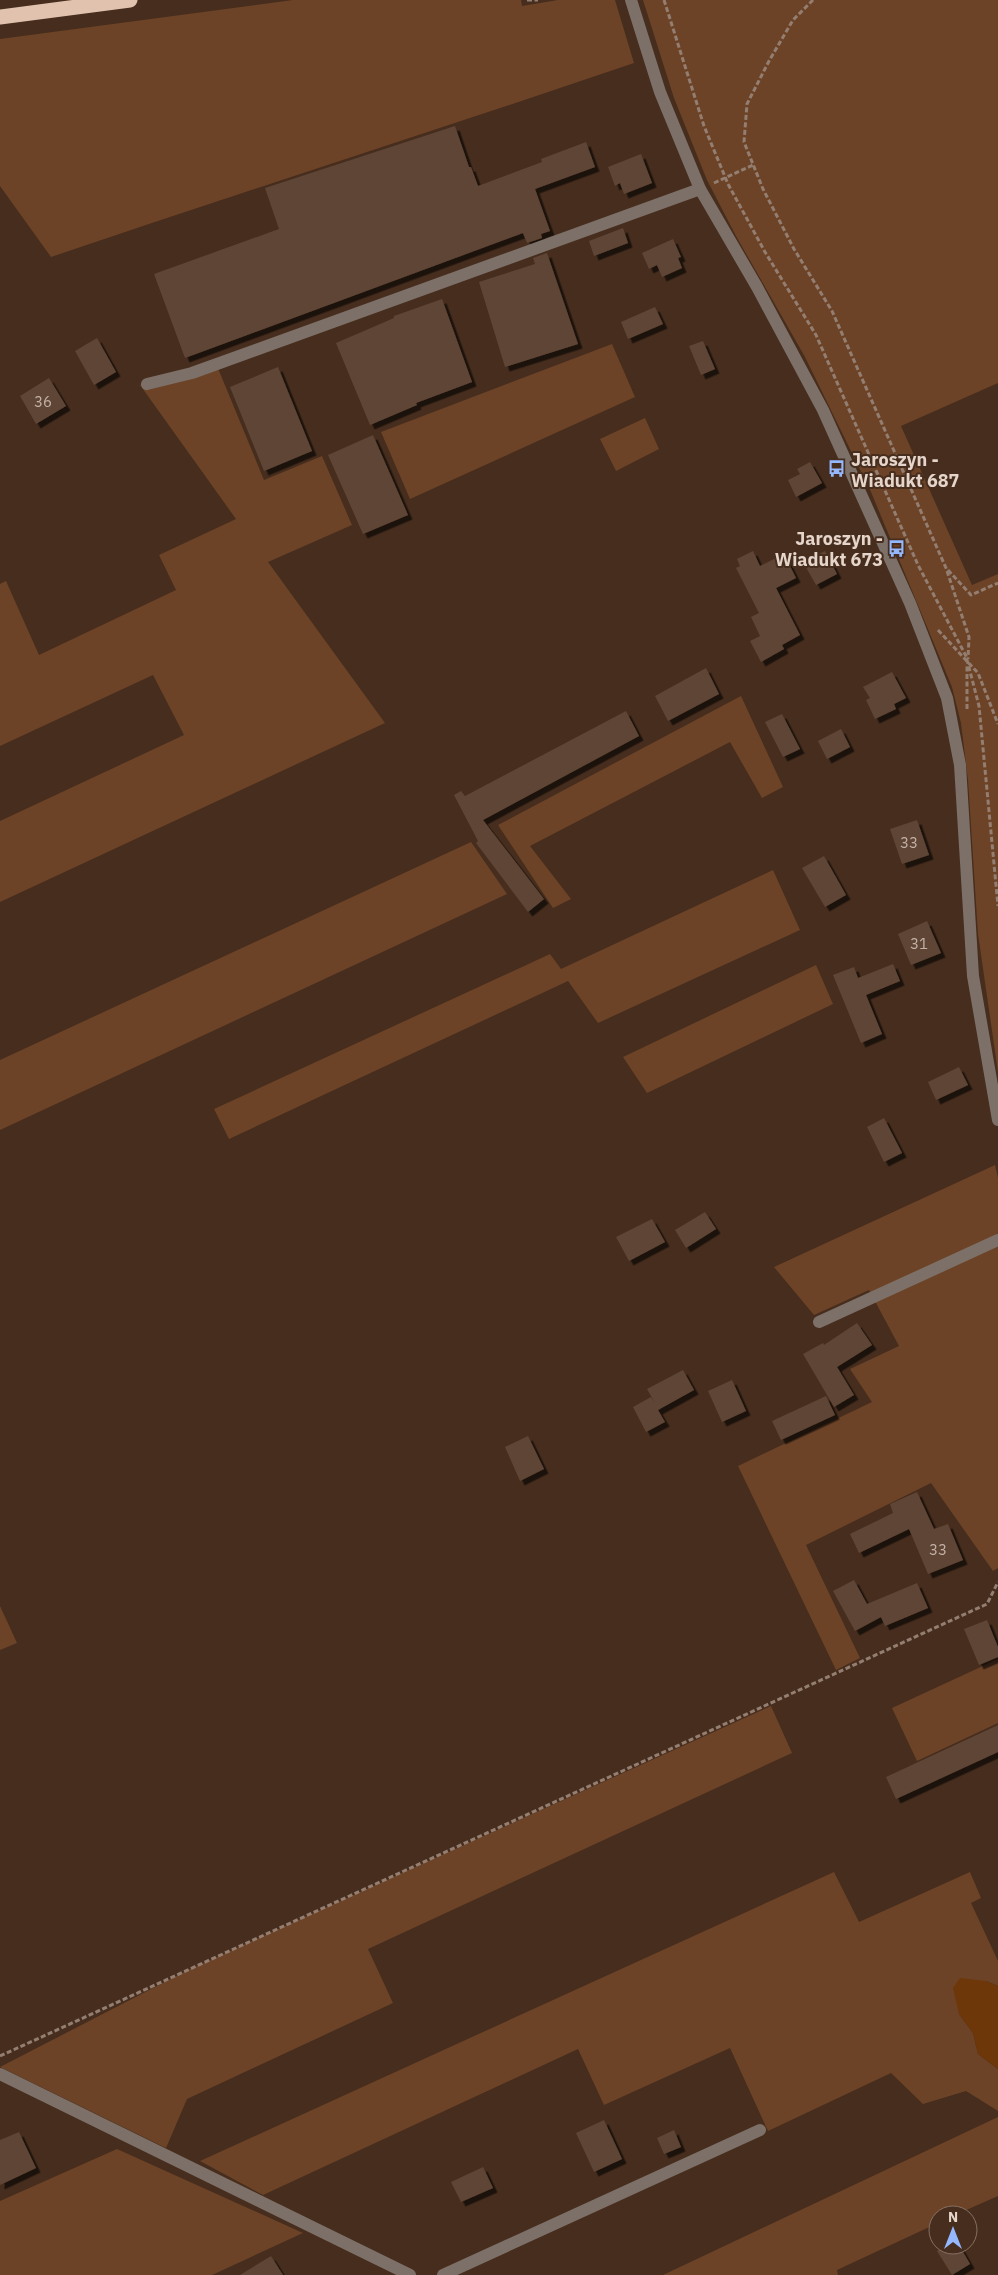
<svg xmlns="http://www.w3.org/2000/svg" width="998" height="2275" viewBox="0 0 998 2275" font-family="'IBM Plex Sans',sans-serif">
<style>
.green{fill:#6c4327}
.water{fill:#6d3709}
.building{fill:#5f4535;filter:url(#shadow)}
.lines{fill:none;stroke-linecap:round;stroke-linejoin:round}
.path{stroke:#937e71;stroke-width:3;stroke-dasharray:5 2.5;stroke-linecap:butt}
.minor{stroke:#7d7068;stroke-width:12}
.highway{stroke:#e1c2af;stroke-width:15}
.labels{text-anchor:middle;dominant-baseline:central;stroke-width:4;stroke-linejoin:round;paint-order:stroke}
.number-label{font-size:15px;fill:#c4b1a6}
.poi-label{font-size:18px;font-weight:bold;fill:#e5d5cb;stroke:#462d1d;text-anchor:start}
</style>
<defs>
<filter id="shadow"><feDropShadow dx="4.5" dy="4.5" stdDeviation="0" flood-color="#0009"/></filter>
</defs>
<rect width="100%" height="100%" fill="#462d1d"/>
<!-- green -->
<g class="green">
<path d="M293 0H521L522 6 558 0H615L634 63C441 129 245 191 51 257L0 186V39Z"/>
<path d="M643 0H998V383L901 426 972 585 998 574V1072L978 934 968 780 961 723 952 687 871 492 805 357 736 236 707 180 674 98Z"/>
<path d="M612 344 635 397 410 499 381 432Z"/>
<path d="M215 361 264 480 322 456 352 525 268 562 385 723 0 902V821L184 735 153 675 0 746V584L6 581 39 655 176 590 159 555 236 519 140 385Z"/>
<path d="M645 418 659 449 616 471 600 439Z"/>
<path d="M741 696 783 787 762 798 730 742 530 846 571 899 553 908 498 825Z"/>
<path d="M471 842 507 894 0 1130V1060Z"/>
<path d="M773 870 800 930 598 1023 568 981 229 1139 214 1109 550 954 561 969Z"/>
<path d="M816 965 833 1004 647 1093 623 1057Z"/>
<path d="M995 1165 998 1178V1568L993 1571 931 1483 806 1545 860 1658 836 1670 738 1466 872 1402 850 1369 899 1346 869 1290 814 1315 774 1267Z"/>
<path d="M0 1606 17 1643 0 1650Z"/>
<path d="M998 1659V1723L917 1761 892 1708Z"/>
<path d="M771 1706 792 1753 368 1949 393 2003 187 2099 166 2148 0 2067 188 1970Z"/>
<path d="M834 1872 859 1922 970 1872 981 1898 971 1903 998 1961V1986L986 1981 959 2014 973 2033 978 2054 998 2069V2111L966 2091 923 2104 891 2073 768 2131 730 2048 604 2105 578 2049 263 2195 200 2161Z"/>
<path d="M998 2117V2196L955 2215H938V2223L837 2270 838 2275H663Z"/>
<path d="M117 2149 303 2233 212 2275H0V2201Z"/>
</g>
<!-- water -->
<path class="water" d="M960 1978 986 1981 998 1986V2069L978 2054 973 2033 959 2014 953 1988Z"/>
<!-- building -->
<g class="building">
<path d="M455 126 469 167H471L478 186 542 162 541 159 586 142 595 167 535 189 550 231 541 234 542 238 527 243 523 233 185 358 154 274 279 229 265 188Z"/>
<path d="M641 154 652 183 624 194 620 183 615 186 608 167Z"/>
<path d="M623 228 628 243 594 256 589 241Z"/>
<path d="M673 239 681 257 678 258 682 268 662 277 657 265 649 269 642 253Z"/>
<path d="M547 253 578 344 505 367 479 282 535 264 533 258Z"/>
<path d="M442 299 472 382 416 403 417 405 370 425 336 343 394 318V316Z"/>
<path d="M655 307 663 324 628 339 621 322Z"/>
<path d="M97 338 116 372 94 385 75 351Z"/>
<path d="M703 341 715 369 701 375 689 346Z"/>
<path d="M278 367 312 451 264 471 230 387Z"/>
<path d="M49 378 66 406 36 424 20 396Z"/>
<path d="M373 435 408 515 363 534 328 455Z"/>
<path d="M810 462 822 483 796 497 788 480 800 474 797 469Z"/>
<path d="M753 551 760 566 784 554 796 578 776 588 800 635 782 645 784 649 761 662 750 641 760 636 751 617 759 613 736 568 740 566 737 559Z"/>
<path d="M825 551 837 574 816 585 803 562Z"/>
<path d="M706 668 719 694 668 721 655 696Z"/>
<path d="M892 672 906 698 894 704 896 709 875 719 866 700 870 698 863 687Z"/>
<path d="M626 711 639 736 483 820 544 899 528 912 476 843 478 841 454 795 461 791 465 796Z"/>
<path d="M782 714 800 749 783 757 765 722Z"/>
<path d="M841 729 850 747 827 759 818 741Z"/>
<path d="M917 820 929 855 902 864 890 829Z"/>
<path d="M824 856 846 895 825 907 802 868Z"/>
<path d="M927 921 941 953 911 965 898 934Z"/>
<path d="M893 964 900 981 866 995 882 1034 861 1043 833 975 854 967 858 978Z"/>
<path d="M959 1067 968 1085 936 1100 928 1082Z"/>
<path d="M884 1118 902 1153 884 1162 867 1127Z"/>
<path d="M705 1212 716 1229 686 1248 675 1230Z"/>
<path d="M652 1219 665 1242 629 1261 616 1237Z"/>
<path d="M857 1323 872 1345 837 1367 854 1395 834 1407 803 1354 823 1343 824 1345Z"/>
<path d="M683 1370 694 1390 658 1410 665 1422 646 1432 633 1407 651 1397 655 1403 647 1389Z"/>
<path d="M732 1380 746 1411 722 1422 708 1391Z"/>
<path d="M826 1396 835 1415 781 1440 772 1421Z"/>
<path d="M528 1436 544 1469 520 1481 505 1447Z"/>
<path d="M917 1492 934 1529 948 1524 963 1560 928 1574 909 1529 859 1553 850 1534 893 1513 890 1504Z"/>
<path d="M854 1580 867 1604 917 1583 928 1608 885 1626 881 1617 855 1631 833 1591Z"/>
<path d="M987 1620 998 1647V1657L979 1665 964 1629Z"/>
<path d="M998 1725V1752L896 1799 886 1777Z"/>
<path d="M604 2120 622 2159 594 2172 576 2133Z"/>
<path d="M674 2130 681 2147 664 2154 657 2138Z"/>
<path d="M19 2132 36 2168 0 2185V2140Z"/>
<path d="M483 2167 493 2188 461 2202 451 2182Z"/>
<path d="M946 2245H959L970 2264 952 2275 937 2251Z"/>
<path d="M271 2256 283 2275H240Z"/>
</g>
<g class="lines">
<!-- path -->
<g class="path">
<path d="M527 0H538"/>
<path d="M664 0 704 126 728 184 765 252 816 335 918 565 966 656 979 706 998 906"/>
<path d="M813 0 793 20 769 61 747 104 744 142 763 189 794 249 832 311 946 568 969 637 968 659"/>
<path d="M714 183 753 165"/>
<path d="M948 570 971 595 998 583"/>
<path d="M938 630 978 673 998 724"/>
<path d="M967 709V666"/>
<path d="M0 2056 987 1604 998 1582"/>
</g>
<!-- minor -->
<g class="minor">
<path d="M631 0 660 92 700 189 757 287 823 410 910 603 947 698 960 765 973 976 998 1120"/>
<path d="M147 384 192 373 700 189"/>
<path d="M819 1322 998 1240"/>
<path d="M0 2074 410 2275"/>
<path d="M443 2275 760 2130"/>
</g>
<!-- highway -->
<path class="highway" d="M0 17 130 0"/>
</g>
<!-- icons -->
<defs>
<symbol id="bus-bare" viewBox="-9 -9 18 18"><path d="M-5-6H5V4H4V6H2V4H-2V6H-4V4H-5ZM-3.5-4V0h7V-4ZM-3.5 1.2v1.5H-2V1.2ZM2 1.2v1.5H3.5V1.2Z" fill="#94b7fd" stroke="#462d1d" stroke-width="2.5" paint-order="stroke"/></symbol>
</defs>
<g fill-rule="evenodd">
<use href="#bus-bare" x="824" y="456" width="25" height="25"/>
<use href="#bus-bare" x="884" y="536" width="25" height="25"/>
</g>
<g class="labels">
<!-- number labels -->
<g class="number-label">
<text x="43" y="401">36</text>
<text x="909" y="842">33</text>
<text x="919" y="943">31</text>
<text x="938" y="1549">33</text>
</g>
<!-- poi labels -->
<g class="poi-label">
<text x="851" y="459">Jaroszyn -<tspan x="851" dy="21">Wiadukt 687</tspan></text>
<text x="883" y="538" text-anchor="end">Jaroszyn -<tspan x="883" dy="21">Wiadukt 673</tspan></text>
</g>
</g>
<!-- north arrow -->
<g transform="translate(953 2230)"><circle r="24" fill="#462d1d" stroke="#867063"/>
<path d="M0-4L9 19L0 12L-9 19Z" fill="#94b7fd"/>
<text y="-8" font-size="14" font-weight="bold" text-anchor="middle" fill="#e5d5cb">N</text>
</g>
</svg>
